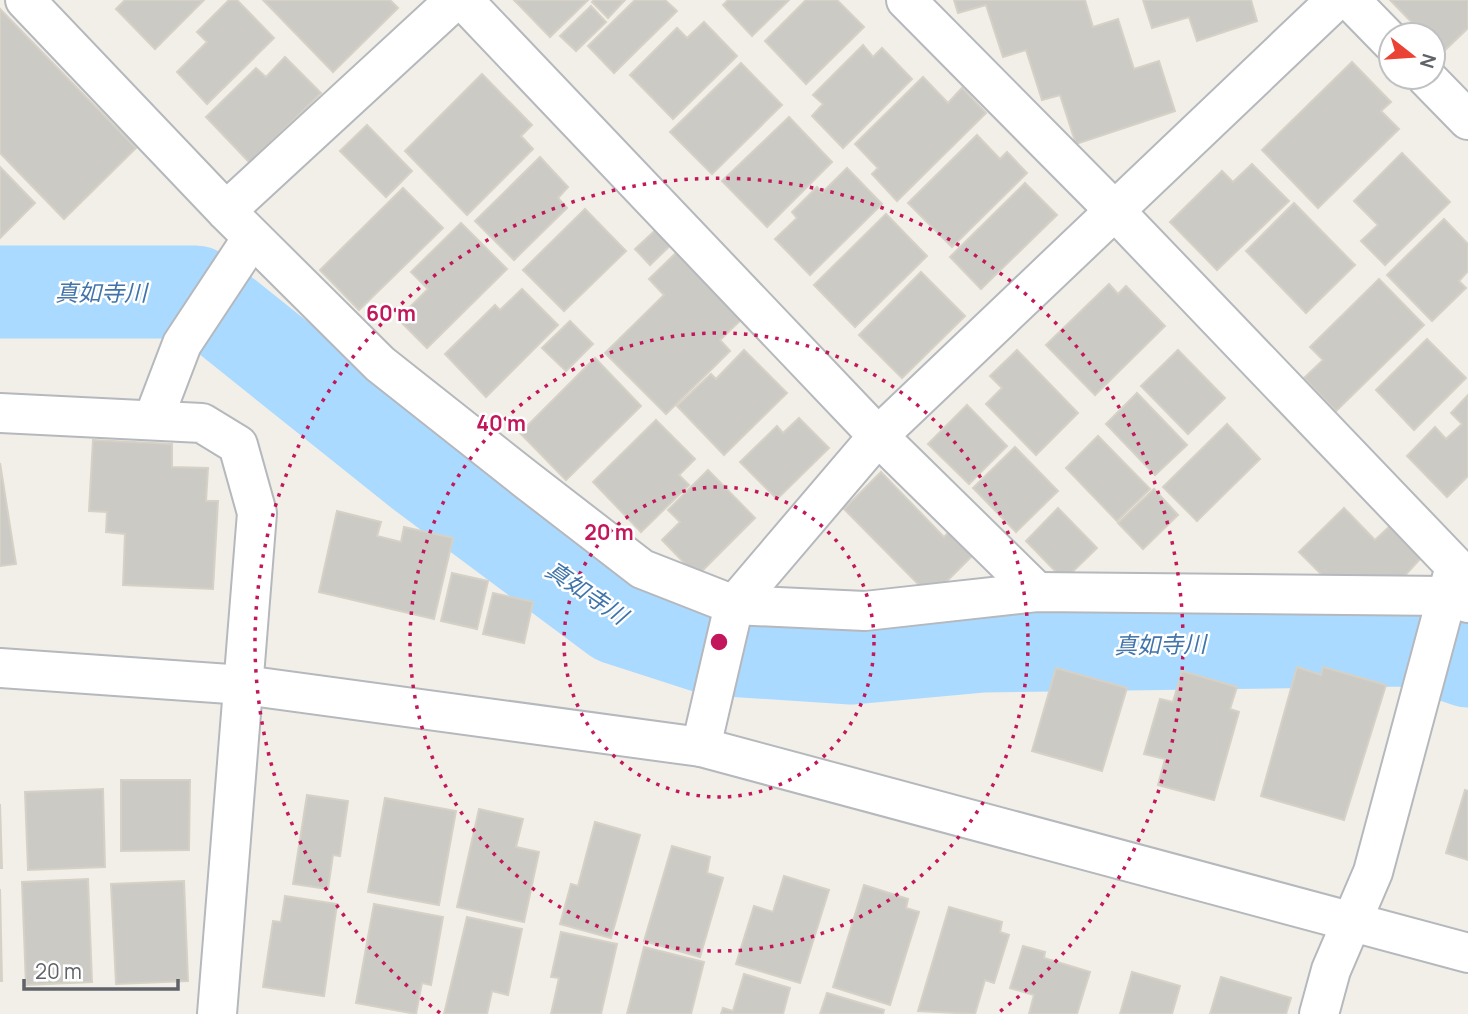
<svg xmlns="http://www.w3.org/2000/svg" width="1468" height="1014" viewBox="0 0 1468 1014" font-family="Manrope,'Noto Sans JP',sans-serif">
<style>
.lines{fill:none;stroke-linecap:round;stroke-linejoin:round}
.river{stroke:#aadaff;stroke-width:93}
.building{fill:#cccac5;stroke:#d6d1c6;stroke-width:2}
.minor-casing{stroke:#b5b8bc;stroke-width:42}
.tertiary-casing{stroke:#b5b8bc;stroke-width:42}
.minor{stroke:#fff;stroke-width:38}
.tertiary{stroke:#fff;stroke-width:38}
.ring{fill:none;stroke:#c2185b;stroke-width:3.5;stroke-dasharray:3.5 7}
.labels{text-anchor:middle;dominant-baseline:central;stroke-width:5;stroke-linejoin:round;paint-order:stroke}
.water-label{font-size:23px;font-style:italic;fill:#4174aa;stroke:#fff}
.centre{fill:#c2185b;stroke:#fff;stroke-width:3.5}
.ring-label{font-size:21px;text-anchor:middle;font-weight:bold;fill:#c2185b;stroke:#fff;stroke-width:5;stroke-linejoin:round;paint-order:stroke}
</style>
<rect width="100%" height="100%" fill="#f1efe8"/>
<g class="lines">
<!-- river -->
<path class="river" d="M0 292H196L421 472 617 618 713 649 852 658 983 646 1407 640 1468 661"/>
</g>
<!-- building -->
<g class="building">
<path d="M125 0H204L155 49 116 9Z"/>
<path d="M229 0H237L274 38 207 104 177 72 207 42 197 32Z"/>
<path d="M263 0H390L398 8 333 72Z"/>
<path d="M514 0H588L550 37Z"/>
<path d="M594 0H625L608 18 592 2Z"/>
<path d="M635 0H665L677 11 614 73 588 46Z"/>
<path d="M728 0H789L752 36 723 5Z"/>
<path d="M806 0H837L864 27 806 84 765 41Z"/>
<path d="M954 0H1085L1093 27 1118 19 1134 69 1159 61 1175 111 1076 144 1060 95 1042 100 1026 50 1003 57 986 5 958 13Z"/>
<path d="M1143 0H1251L1257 21 1197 41 1189 17 1152 28Z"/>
<path d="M1390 0H1468V28L1442 53 1433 44V35H1424Z"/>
<path d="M591 6 606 22 576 51 560 36Z"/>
<path d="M0 9 136 148 64 219 0 153Z"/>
<path d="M704 22 737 56 673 119 630 75 677 28 687 38Z"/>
<path d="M863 45 873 57 882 48 912 79 843 148 812 116 823 104 813 95Z"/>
<path d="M285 57 321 93 250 163 206 117 256 68 266 77Z"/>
<path d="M1352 62 1391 102 1381 111 1399 129 1318 208 1262 150Z"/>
<path d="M741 63 782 105 712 174 670 132Z"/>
<path d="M482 74 532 125 521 136 533 149 467 215 405 151Z"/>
<path d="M923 77 948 103 962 88 986 113 897 201 872 174 878 168 855 144Z"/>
<path d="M789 117 832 162 767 227 722 181Z"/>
<path d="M367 125 412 171 386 197 340 151Z"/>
<path d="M977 135 1000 159 1007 152 1027 173 952 247 908 203Z"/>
<path d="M1402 153 1450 202 1385 265 1361 241 1378 225 1354 201Z"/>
<path d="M540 157 568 187 558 198 567 208 514 260 475 221Z"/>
<path d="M1252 164 1289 201 1217 270 1170 222 1222 171 1233 182Z"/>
<path d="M0 167 35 203 0 238Z"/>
<path d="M847 168 882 204 810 275 775 239 797 218 792 212 817 187 822 193Z"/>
<path d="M1025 183 1057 215 981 289 950 257Z"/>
<path d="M403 188 443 228 359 310 320 270Z"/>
<path d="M1294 203 1355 265 1306 313 1246 251Z"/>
<path d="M585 209 626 251 564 311 523 270Z"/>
<path d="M886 214 927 256 855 327 814 285Z"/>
<path d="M1444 219 1468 244V271L1459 281 1466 288 1432 321 1387 275Z"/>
<path d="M461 223 507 269 427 348 398 319 428 289 411 272Z"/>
<path d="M661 225 676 240 650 265 635 249Z"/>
<path d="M681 248 746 315 720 340 730 351 666 414 605 353 664 295 649 279Z"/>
<path d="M921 272 965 316 902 378 859 335Z"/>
<path d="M1379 279 1424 325 1336 411 1304 378 1323 360 1310 347Z"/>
<path d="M1109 284 1118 294 1126 286 1165 326 1095 395 1046 345Z"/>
<path d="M522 289 558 325 486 397 445 354 495 305 500 310Z"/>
<path d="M570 321 593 344 566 371 542 348Z"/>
<path d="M1427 339 1466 378 1414 430 1376 390Z"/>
<path d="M744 350 787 393 724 455 677 406 711 374 716 379Z"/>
<path d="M1017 350 1078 413 1036 455 986 404 1002 388 990 376Z"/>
<path d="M1178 350 1225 398 1188 434 1141 386Z"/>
<path d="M595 358 641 406 566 480 520 433Z"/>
<path d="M1137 393 1187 445 1155 475 1106 424Z"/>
<path d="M1468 395V476L1447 497 1407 456 1435 427 1446 439 1462 424 1451 413Z"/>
<path d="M967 405 1007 446 969 484 928 444Z"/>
<path d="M799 418 829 448 777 499 740 462 777 426 783 433Z"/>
<path d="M656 420 695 459 679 475 689 485 641 532 593 482Z"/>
<path d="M1227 424 1260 459 1197 521 1163 487Z"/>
<path d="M1098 436 1150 489 1117 521 1066 468Z"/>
<path d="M93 440 172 444V467L208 468 206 501H218L213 589 123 585 125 534 106 532 107 512 89 511Z"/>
<path d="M1015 447 1058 491 1016 532 973 488Z"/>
<path d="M0 463 16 564 0 566Z"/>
<path d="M708 470 755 518 697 576 662 540 680 522 668 510Z"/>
<path d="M881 472 944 537 954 527 977 551 931 597 844 509Z"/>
<path d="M1154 489 1178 515 1143 549 1118 523Z"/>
<path d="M1058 508 1097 548 1064 580 1026 541Z"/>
<path d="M1344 508 1375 540 1390 526 1421 558 1398 583 1326 579 1299 552Z"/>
<path d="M337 511 381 522 377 536 401 542 404 527 453 538 434 619 319 592Z"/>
<path d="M452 573 488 581 477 629 441 621Z"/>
<path d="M493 593 533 602 524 643 483 634Z"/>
<path d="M1297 667 1321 675 1323 667 1386 685 1344 820 1261 796Z"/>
<path d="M1056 668 1127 688 1102 771 1032 751Z"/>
<path d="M1182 671 1237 687 1230 709 1239 712 1214 800 1158 785 1165 759 1144 754 1160 699 1173 702Z"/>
<path d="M121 780H190L189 850 121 851Z"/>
<path d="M103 789 105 867 28 870 25 792Z"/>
<path d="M1465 790 1468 791V860L1446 853Z"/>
<path d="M307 795 348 801 340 856 333 855 328 889 293 884Z"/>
<path d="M385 798 456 811 439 905 368 892Z"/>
<path d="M0 804 2 868H0Z"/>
<path d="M479 809 523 819 516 847 539 852 524 922 457 907Z"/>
<path d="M595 822 640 835 611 938 560 924 571 884 578 886Z"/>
<path d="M672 846 710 857 707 873 723 878 700 957 644 941Z"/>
<path d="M784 876 829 890 800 983 736 964 754 906 773 912Z"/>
<path d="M88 879 92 982 26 985 22 882Z"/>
<path d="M184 881 188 981 116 984 111 884Z"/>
<path d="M864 885 908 899 906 908 919 912 890 1005 833 987Z"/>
<path d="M0 889 2 981H0Z"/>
<path d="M285 896 337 904 324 996 263 987 273 921 281 922Z"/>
<path d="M374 904 443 917 431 985 422 983 416 1014 356 1003Z"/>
<path d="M949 907 1002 922 1000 932 1009 935 994 983 985 980 975 1014 918 1011Z"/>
<path d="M467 917 522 929 508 995 492 991 487 1014H444Z"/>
<path d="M561 932 617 944 601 1014H551L559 978 551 977Z"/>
<path d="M1023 946 1045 952 1044 958 1090 972 1077 1014H1029L1034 995 1010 988Z"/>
<path d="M644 947 704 962 691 1014H627Z"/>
<path d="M1132 972 1180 986 1172 1014H1120Z"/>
<path d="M744 974 790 988 783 1014H721L723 1008 733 1011Z"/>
<path d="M1221 977 1291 998 1286 1014H1210Z"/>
<path d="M827 993 884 1010 883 1014H820Z"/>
</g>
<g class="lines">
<defs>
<g id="minor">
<path d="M25 0 226 211"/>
<path d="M455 0 226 211 380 364 528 481 642 569 734 605 865 611 1037 592 1447 596 1468 603"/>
<path d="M463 0 878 436 1037 592"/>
<path d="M906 0 1115 211 1455 566 1373 872 1331 970 1319 1014"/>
<path d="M1350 0 1391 42"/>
<path d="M1426 77 1468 120"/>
<path d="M0 413 202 423 238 445 257 513 217 1014"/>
<path d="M153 420 182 344 252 238"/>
<path d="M701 747 734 605 878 436 1336 0"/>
</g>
<path id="tertiary" d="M0 668 244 685 701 747 1468 953"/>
</defs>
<!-- minor casing -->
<use href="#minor" class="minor-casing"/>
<!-- tertiary casing -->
<use href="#tertiary" class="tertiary-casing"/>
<!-- minor -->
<use href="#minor" class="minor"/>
<!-- tertiary -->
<use href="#tertiary" class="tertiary"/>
</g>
<!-- distance rings -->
<g class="ring">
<circle cx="719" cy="642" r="155"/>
<circle cx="719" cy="642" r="309"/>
<path d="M440 1013A464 464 0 1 1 998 1013"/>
</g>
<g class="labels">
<!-- water labels -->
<g class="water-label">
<text x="101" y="292">真如寺川</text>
<text transform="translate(587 592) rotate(34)">真如寺川</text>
<text transform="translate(1160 644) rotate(-1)">真如寺川</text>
</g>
</g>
<circle cx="719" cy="642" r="10" class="centre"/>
<g class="ring-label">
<text x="391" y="321">60 m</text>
<text x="501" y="431">40 m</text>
<text x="609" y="540">20 m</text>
</g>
<!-- north arrow -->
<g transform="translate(1412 56) rotate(107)"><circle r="33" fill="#ffffff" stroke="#bfc1c3" stroke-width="2"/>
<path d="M0-5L12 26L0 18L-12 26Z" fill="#ea4335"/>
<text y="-10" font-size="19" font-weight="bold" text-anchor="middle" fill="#5f6368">N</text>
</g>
<!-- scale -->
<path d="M24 979v10h154v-10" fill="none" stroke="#5f6368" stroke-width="3.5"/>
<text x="35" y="979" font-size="21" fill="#5f6368" stroke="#ffffff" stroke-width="5" paint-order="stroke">20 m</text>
</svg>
